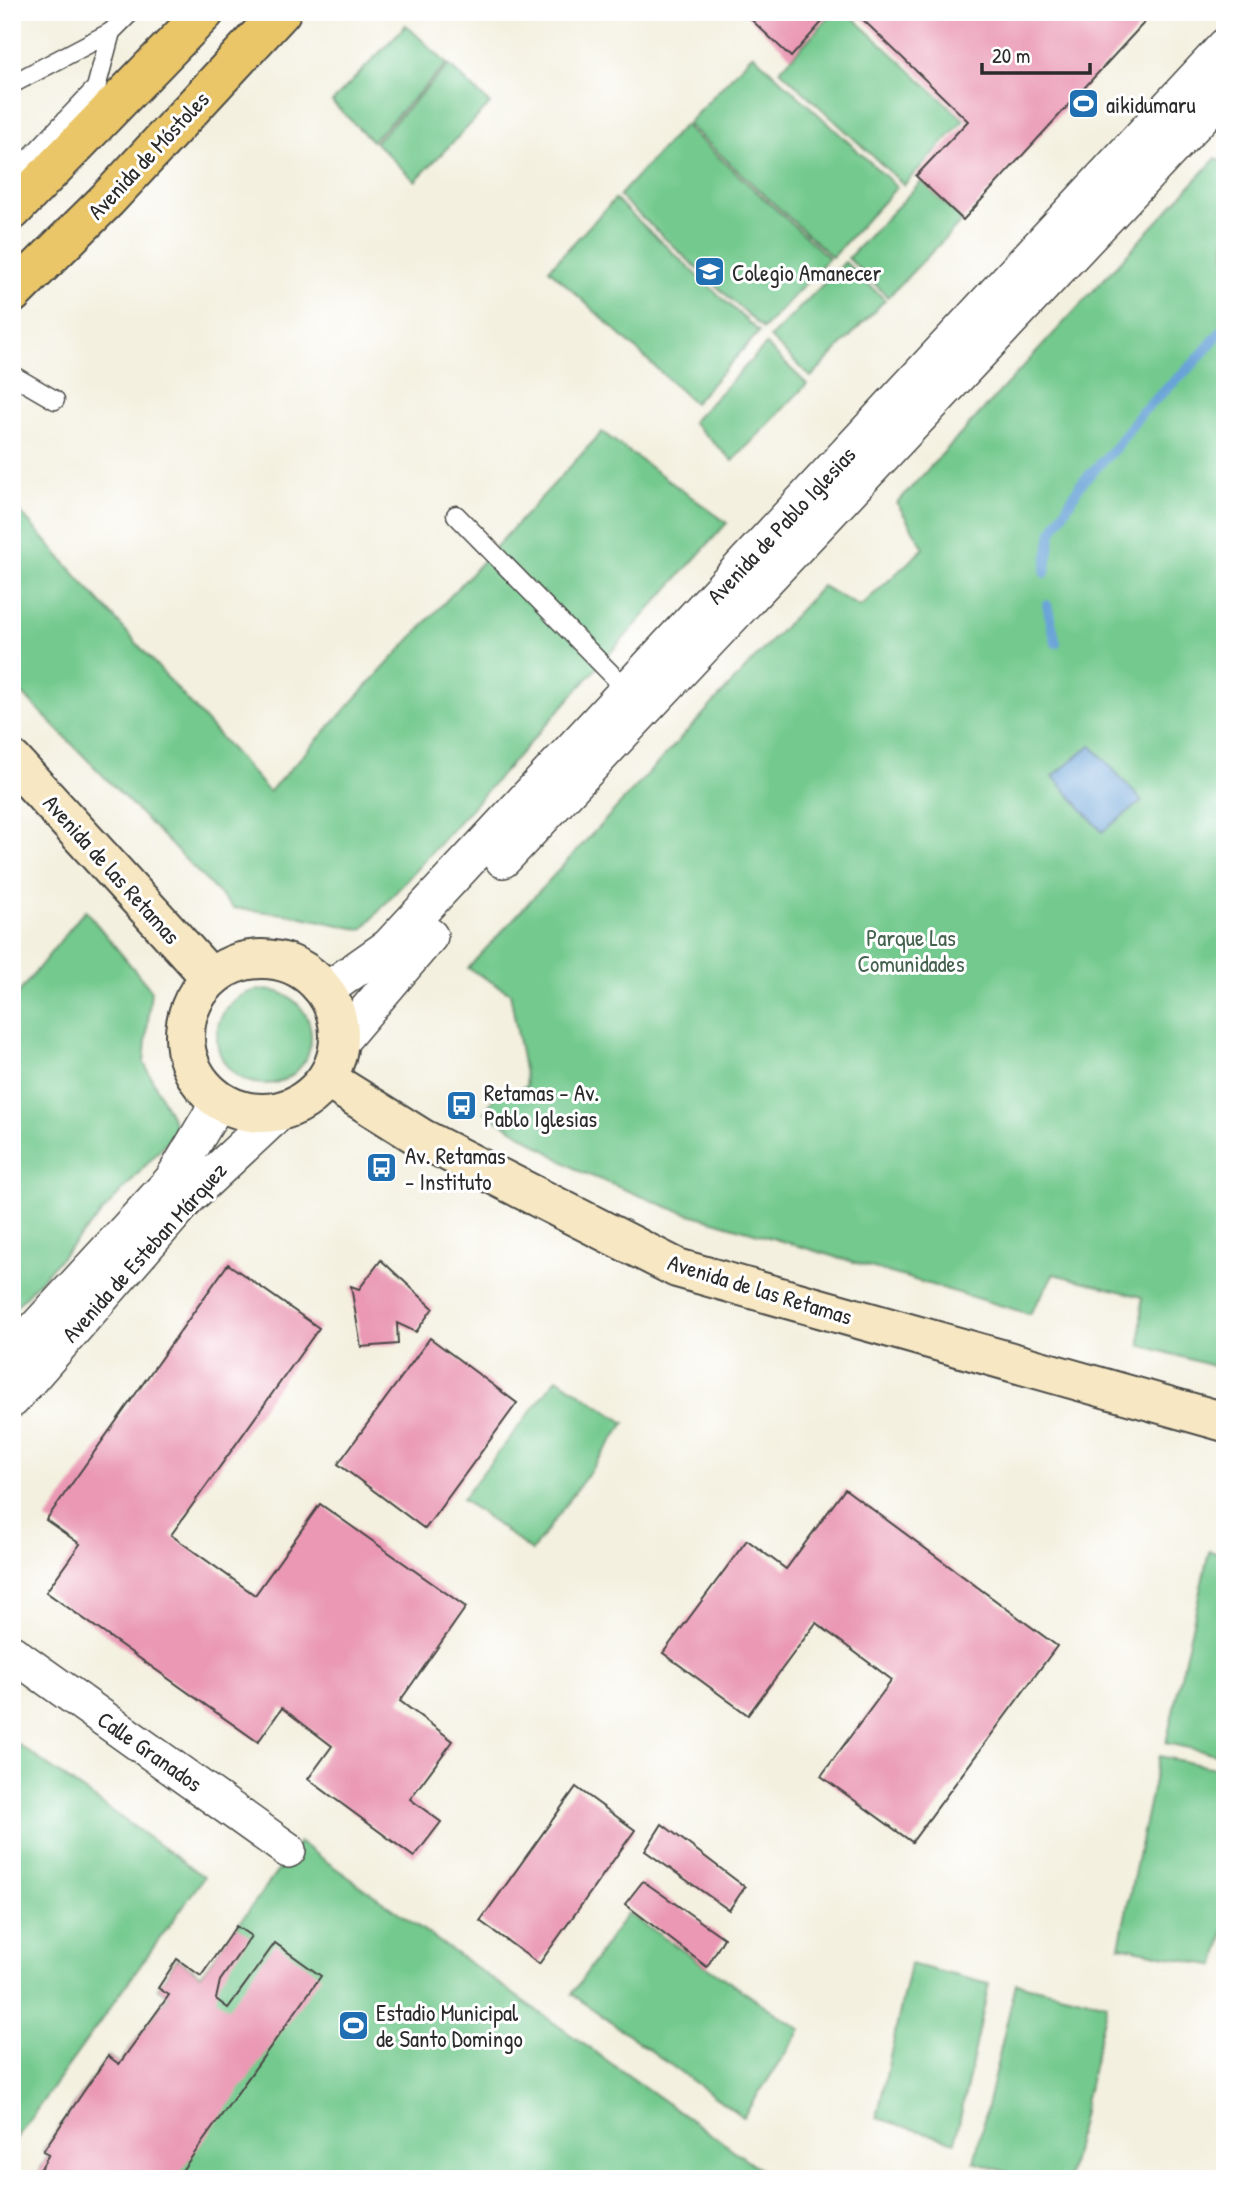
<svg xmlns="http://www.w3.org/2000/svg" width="1237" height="2191" viewBox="0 0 1237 2191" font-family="'Patrick Hand',sans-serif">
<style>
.green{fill:#73c98e;stroke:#4f7a5c;stroke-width:2}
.water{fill:#69a3d8;stroke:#4a6782;stroke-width:2}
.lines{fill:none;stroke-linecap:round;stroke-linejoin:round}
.stream{stroke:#69a3d8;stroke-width:10}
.building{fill:#ea98b4}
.lane-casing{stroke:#494946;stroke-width:21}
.street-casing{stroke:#494946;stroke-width:38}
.secondary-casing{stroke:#494946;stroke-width:42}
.primary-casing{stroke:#494946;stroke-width:42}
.lane{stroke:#fff;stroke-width:18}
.street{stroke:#fff;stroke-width:35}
.secondary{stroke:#f7e8c3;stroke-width:38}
.primary{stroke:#eac669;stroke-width:38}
.labels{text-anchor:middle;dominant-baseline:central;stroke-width:6;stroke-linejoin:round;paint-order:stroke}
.poi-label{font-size:23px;fill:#2b2b2b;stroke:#fff;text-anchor:start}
.street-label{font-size:23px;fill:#2b2b2b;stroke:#fff}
.park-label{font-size:23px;fill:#44624e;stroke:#fff}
</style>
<rect width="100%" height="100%" fill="#fff"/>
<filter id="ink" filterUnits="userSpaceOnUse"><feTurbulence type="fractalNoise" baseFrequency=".0143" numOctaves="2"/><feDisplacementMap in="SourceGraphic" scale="14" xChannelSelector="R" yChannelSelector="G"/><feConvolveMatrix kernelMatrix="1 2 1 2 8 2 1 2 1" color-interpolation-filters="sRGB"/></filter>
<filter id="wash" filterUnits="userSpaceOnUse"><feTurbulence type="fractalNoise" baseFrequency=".00686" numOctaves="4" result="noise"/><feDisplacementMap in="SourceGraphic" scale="28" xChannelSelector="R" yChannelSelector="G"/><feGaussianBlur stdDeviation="1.57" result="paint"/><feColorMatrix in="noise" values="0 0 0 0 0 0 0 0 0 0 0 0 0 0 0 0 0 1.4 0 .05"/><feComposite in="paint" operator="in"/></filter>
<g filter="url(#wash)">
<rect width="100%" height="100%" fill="#f3f0df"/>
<!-- green -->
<g class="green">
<path d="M834 12H847L964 120 904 185 780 70Z"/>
<path d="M406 25 447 64 372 141 332 102Z"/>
<path d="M753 54 897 187 832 257 687 124Z"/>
<path d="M449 65 490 104 415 181 375 142Z"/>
<path d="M684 125 829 258 763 329 619 196Z"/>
<path d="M1216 158 1225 164V1357L1220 1368 1140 1345 1142 1297 1054 1274 1030 1314 673 1209 579 1171 485 1112 495 1096 527 1086 510 993 468 968 822 586 860 607 924 548 897 503Z"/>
<path d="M922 181 962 221 888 297 848 258Z"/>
<path d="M615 199 759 332 694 403 549 269Z"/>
<path d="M845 262 885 300 811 377 770 338Z"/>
<path d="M766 345 807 384 733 461 692 422Z"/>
<path d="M602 432 727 523 362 930 293 915 233 908 12 683V503L269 792Z"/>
<path d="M85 910 151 990 144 1063 178 1130 12 1311V1001Z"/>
<circle cx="264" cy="1037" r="47"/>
<path d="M557 1378 625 1423 532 1551 462 1499Z"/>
<path d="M1209 1551 1225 1554V1756L1166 1743Z"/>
<path d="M12 1740 204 1877 12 2144Z"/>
<path d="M1159 1756 1225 1770V1925L1216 1966 1119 1946Z"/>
<path d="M299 1842 774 2179H35L49 2154 43 2151 108 2056 119 2064 169 1995 158 1988 177 1959 201 1975Z"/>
<path d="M627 1913 801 2030 743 2117 572 1994Z"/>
<path d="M910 1964 989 1984 955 2142 877 2118Z"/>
<path d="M1016 1983 1107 2004 1068 2179H1031L974 2162Z"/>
</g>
<!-- water -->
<path class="water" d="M1091 745 1142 801 1102 832 1053 776Z"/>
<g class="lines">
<!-- stream -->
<g class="stream">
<path d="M1045 573 1052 532 1080 485 1115 448 1142 412 1194 363 1225 327"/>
<path d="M1047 605 1056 643"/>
</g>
</g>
<g id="blocks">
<!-- building -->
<g class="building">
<path d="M743 12H831L791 57Z"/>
<path d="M855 12H1154L963 220 916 176 968 121Z"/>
<path d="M381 1260 433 1308 416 1332 397 1323 398 1344 361 1347 351 1286 359 1289Z"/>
<path d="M228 1264 319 1328 171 1535 255 1595 320 1504 466 1607 400 1701 453 1741 410 1799 441 1822 414 1857 308 1779 332 1746 282 1708 258 1742 46 1592 80 1544 46 1520Z"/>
<path d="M430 1338 517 1403 425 1529 338 1464Z"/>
<path d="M845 1489 1057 1646 912 1842 821 1776 892 1680 816 1623 748 1715 663 1653 747 1540 786 1569Z"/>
<path d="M576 1787 635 1830 539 1964 480 1921Z"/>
<path d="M662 1824 745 1887 729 1910 645 1851Z"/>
<path d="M643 1881 724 1938 707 1967 625 1904Z"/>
<path d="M236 1926 251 1936 220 1981 216 1999 228 2008 275 1943 321 1976 176 2179H35L49 2154 43 2151 108 2056 119 2064 169 1995 158 1988 177 1959 201 1976Z"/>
</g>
</g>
</g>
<g filter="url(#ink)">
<use href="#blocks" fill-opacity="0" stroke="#494946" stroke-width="2"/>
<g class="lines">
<defs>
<g id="lane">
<path d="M12 84 111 32"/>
<path d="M12 177 96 88 111 32 131 12"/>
<path d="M12 375 55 400"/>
<path d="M456 515 627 690"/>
</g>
<g id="street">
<path d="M503 860 1225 92"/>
<path d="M325 991 389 946 1225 46"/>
<path d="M340 1042 430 936"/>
<path d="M12 1354 172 1180 219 1101"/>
<path d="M12 1400 189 1197 281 1111"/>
<path d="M12 1653 288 1850"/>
</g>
<g id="secondary">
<path d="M12 760 211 978"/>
<circle cx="262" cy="1036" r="77"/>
<path d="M327 1079 423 1139 677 1268 1225 1422"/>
</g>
<g id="primary">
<path d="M12 211 205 12"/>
<path d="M12 294 107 200 281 12"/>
</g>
</defs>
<!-- lane casing -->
<use href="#lane" class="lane-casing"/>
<!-- street casing -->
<use href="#street" class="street-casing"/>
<!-- secondary casing -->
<use href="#secondary" class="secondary-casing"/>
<!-- primary casing -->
<use href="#primary" class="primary-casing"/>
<!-- lane -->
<use href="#lane" class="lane"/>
<!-- street -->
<use href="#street" class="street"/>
<!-- secondary -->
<use href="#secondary" class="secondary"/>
<!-- primary -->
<use href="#primary" class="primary"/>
</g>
</g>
<!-- icons -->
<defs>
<symbol id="stadium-square" viewBox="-11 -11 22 22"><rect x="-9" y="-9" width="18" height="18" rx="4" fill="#1f6fb2" stroke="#fff"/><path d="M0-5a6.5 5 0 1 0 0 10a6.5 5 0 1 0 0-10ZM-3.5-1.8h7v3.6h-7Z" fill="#fff"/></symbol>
<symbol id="school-square" viewBox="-11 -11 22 22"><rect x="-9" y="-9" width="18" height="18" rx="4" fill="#1f6fb2" stroke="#fff"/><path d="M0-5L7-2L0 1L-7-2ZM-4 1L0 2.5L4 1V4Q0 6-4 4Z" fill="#fff"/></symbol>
<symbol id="bus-square" viewBox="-11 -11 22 22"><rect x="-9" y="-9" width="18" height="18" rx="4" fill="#1f6fb2" stroke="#fff"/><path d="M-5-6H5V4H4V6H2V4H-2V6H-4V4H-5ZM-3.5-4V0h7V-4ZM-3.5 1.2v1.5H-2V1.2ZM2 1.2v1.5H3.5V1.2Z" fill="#fff"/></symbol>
</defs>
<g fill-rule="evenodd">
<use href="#stadium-square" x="1066" y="86" width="35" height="35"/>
<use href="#school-square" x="692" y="254" width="35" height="35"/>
<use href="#bus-square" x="444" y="1088" width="35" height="35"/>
<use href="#bus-square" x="364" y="1150" width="35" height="35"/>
<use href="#stadium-square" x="336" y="2008" width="35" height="35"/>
</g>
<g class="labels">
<!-- poi labels -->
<g class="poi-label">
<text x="1106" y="104">aikidumaru</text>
<text x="732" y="272">Colegio Amanecer</text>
<text x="484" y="1092">Retamas - Av.<tspan x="484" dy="26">Pablo Iglesias</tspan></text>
<text x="405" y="1155">Av. Retamas<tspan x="405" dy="26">- Instituto</tspan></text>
<text x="376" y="2012">Estadio Municipal<tspan x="376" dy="26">de Santo Domingo</tspan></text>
</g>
<!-- street labels -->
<g class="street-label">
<text transform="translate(148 155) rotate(-47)">Avenida de Móstoles</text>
<text transform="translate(781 525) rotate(-47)">Avenida de Pablo Iglesias</text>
<text transform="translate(112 869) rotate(48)">Avenida de las Retamas</text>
<text transform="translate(144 1252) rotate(-48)">Avenida de Esteban Márquez</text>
<text transform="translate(760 1289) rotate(17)">Avenida de las Retamas</text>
<text transform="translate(150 1751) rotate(35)">Calle Granados</text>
</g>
<!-- park labels -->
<g class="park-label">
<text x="911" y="937">Parque Las<tspan x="911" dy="26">Comunidades</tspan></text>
</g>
</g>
<!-- margin -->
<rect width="1237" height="2191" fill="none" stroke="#fff" stroke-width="42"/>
<!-- scale -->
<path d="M982 63v10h108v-10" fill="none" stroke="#2b2b2b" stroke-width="3.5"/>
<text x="992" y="63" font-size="21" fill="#2b2b2b" stroke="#ffffff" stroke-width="5" paint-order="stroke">20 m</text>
</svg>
